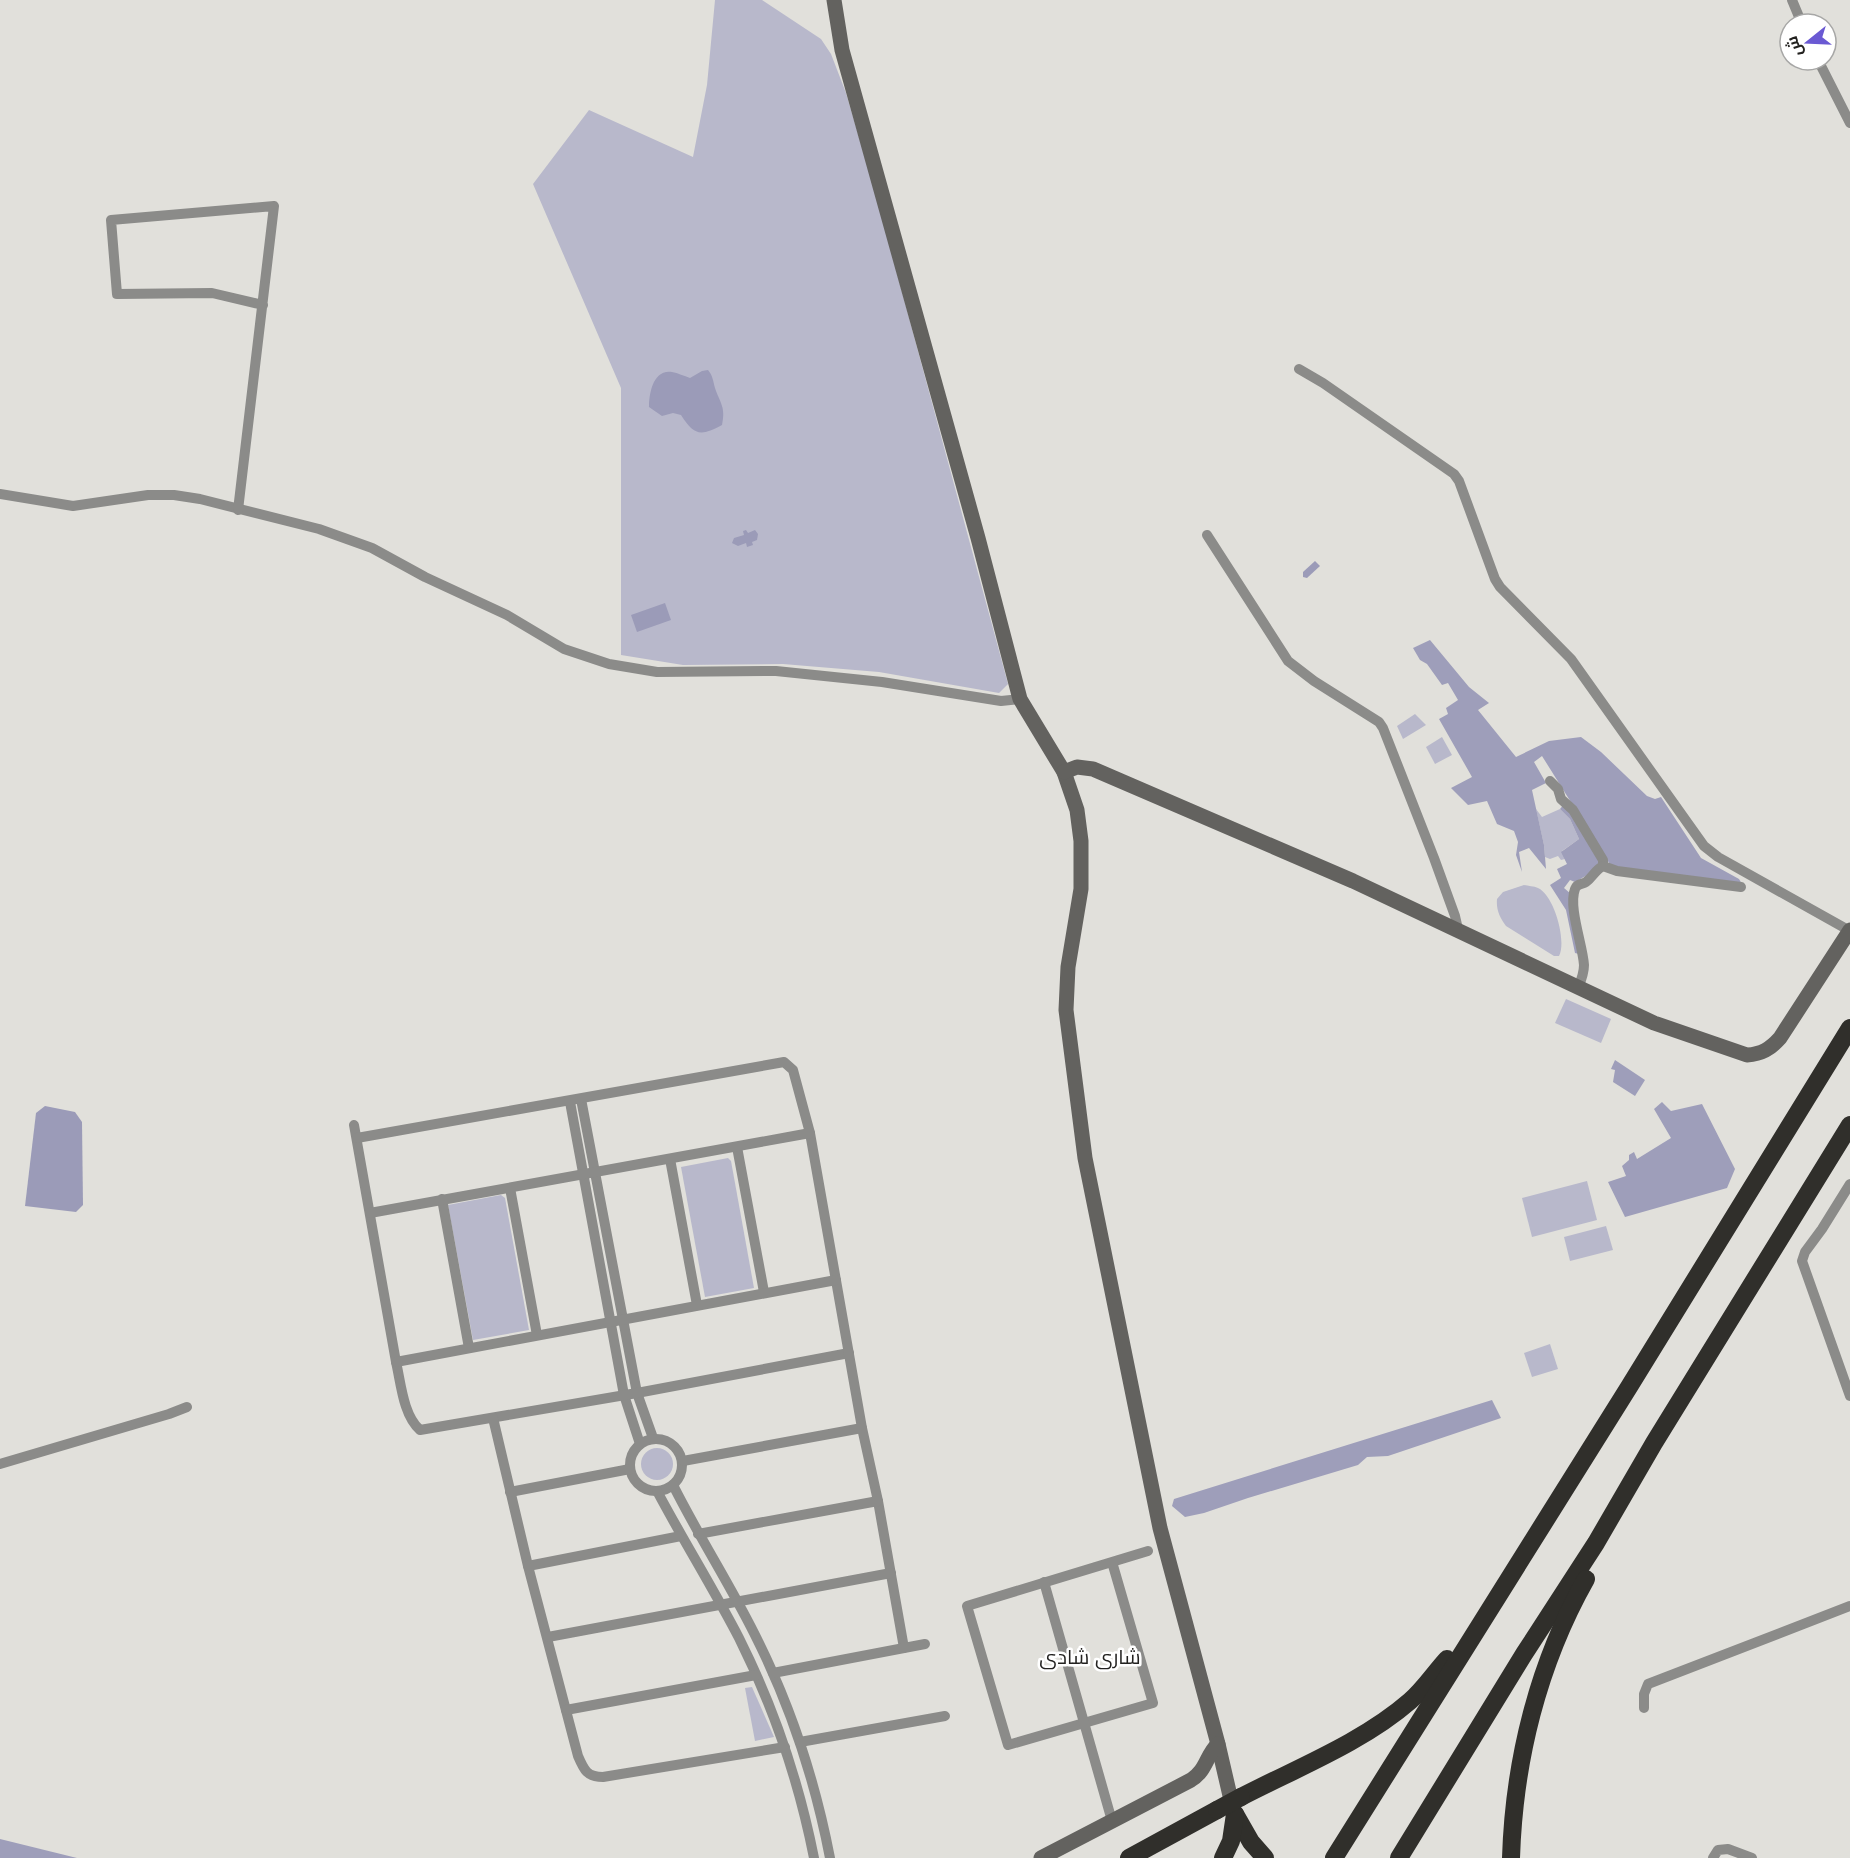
<svg xmlns="http://www.w3.org/2000/svg" width="1850" height="1858" viewBox="0 0 1850 1858" font-family="Inter,Cairo,sans-serif">
<style>
.green{fill:#b8b8cb}
.forest{fill:#9e9eba}
.water{fill:#9b9bb8}
.lines{fill:none;stroke-linecap:round;stroke-linejoin:round}
.street{stroke:#8b8b89;stroke-width:10}
.secondary{stroke:#63625f;stroke-width:15}
.highway{stroke:#302f2b;stroke-width:18}
.highway-bridge{stroke:#302f2b;stroke-width:18}
.labels{text-anchor:middle;dominant-baseline:central;stroke-width:5;stroke-linejoin:round;paint-order:stroke}
.neighbourhood-label{font-size:20px;fill:#232220;stroke:#fff}
</style>
<rect width="100%" height="100%" fill="#e1e0db"/>
<!-- green -->
<g class="green">
<path d="M715 0H762L821 39 831 54 846 93 875 192 1008 684 999 693 879 672 783 664 683 665 621 655V388L533 184 589 110 693 157 707 85Z"/>
<path d="M1415 714 1426 725 1403 739 1397 726Z"/>
<path d="M1442 737 1452 755 1435 764 1426 747Z"/>
<path d="M1536 809 1542 817 1560 809 1570 819 1579 839 1562 851 1565 859 1561 860 1558 856 1550 859 1545 857 1544 845Z"/>
<path d="M1524 885C1528 886 1534 886 1538 888 1554 895 1567 941 1559 956H1554L1506 926C1500 918 1496 910 1497 899L1503 892Z"/>
<path d="M1566 999 1611 1019 1601 1043 1555 1023Z"/>
<path d="M728 1158 731 1161 754 1288 705 1297 681 1167Z"/>
<path d="M1587 1181 1597 1220 1532 1237 1522 1198Z"/>
<path d="M501 1195 505 1198 529 1330 473 1340 448 1205Z"/>
<path d="M1606 1226 1613 1250 1570 1261 1564 1237Z"/>
<path d="M1550 1344 1558 1369 1532 1377 1524 1353Z"/>
<circle cx="657" cy="1464" r="16"/>
<path d="M752 1687 774 1737 755 1741 745 1688Z"/>
</g>
<!-- forest -->
<g class="forest">
<path d="M1430 640 1469 687 1489 703 1478 710 1516 757 1549 741 1581 737 1601 752 1647 796 1655 799 1661 797 1701 858 1739 879 1742 884 1611 866 1542 756 1534 762 1546 783 1532 790 1544 845 1546 869 1529 848 1519 852 1522 872 1516 855 1518 842 1514 831 1497 824 1487 801 1468 805 1451 788 1472 777 1439 719 1448 714 1446 708 1458 700 1448 683 1442 685 1427 664 1420 660 1413 648Z"/>
<path d="M1565 803 1600 863 1589 874 1575 882 1570 880 1564 888 1571 894 1579 954 1575 953 1566 910 1550 885 1561 878 1557 869 1567 864 1561 852 1579 839 1570 819 1560 809Z"/>
<path d="M1615 1060 1645 1080 1635 1096 1613 1082 1615 1070 1611 1069Z"/>
<path d="M1662 1102 1671 1111 1702 1104 1735 1169 1727 1188 1625 1217 1608 1182 1626 1176 1622 1166 1629 1160V1155L1634 1152 1637 1159 1671 1138 1654 1109Z"/>
<path d="M1492 1400 1501 1418 1388 1456 1367 1457 1358 1465 1248 1498 1204 1513 1185 1517 1172 1506 1174 1499Z"/>
<path d="M0 1839 77 1858H0Z"/>
</g>
<!-- water -->
<g class="water">
<path d="M708 370C713 376 713 381 715 388 720 403 726 407 722 425 700 437 694 435 681 415L673 413 662 416 649 407C649 394 653 369 672 372 678 373 684 376 690 378L702 371Z"/>
<path d="M746 530 748 533 755 530 758 534 757 540 752 542 753 545 747 547 746 543 738 546 732 543 734 538 744 535 743 531Z"/>
<path d="M1315 561 1320 566 1307 578 1303 577V572Z"/>
<path d="M665 603 671 620 637 632 631 615Z"/>
<path d="M45 1106 75 1112 82 1122 83 1205 76 1212 25 1206 36 1113Z"/>
</g>
<g class="lines">
<!-- street -->
<g class="street">
<path d="M1792 0 1802 24"/>
<path d="M1818 60 1850 123"/>
<path d="M1299 369 1323 383 1454 474 1459 481 1495 579 1500 587 1571 659 1704 846 1718 857 1850 931"/>
<path d="M0 494 73 506 148 495H174L200 499 319 529 372 548 425 577 507 615 564 649 609 664 657 672 776 671 882 682 1001 701 1020 699"/>
<path d="M238 510 274 206 111 220 117 294 212 293 263 305"/>
<path d="M1207 535 1288 661 1314 681 1379 722 1383 728 1434 858 1455 916 1458 929"/>
<path d="M1550 781 1558 789 1561 799 1573 810 1603 860V866C1595 870 1593 877 1586 882 1582 885 1577 883 1575 889 1568 907 1583 946 1584 965 1584 973 1581 981 1578 988"/>
<path d="M1603 866 1617 871 1741 887"/>
<path d="M581 1099 637 1393 653 1438"/>
<path d="M570 1102 624 1395 640 1444"/>
<path d="M354 1125 396 1362C401 1383 403 1415 420 1430L637 1393 849 1353"/>
<path d="M357 1138 784 1062 793 1070 810 1133 862 1428 878 1501 904 1648"/>
<path d="M737 1147 764 1292"/>
<path d="M670 1159 697 1305"/>
<path d="M1850 1184 1822 1229 1805 1252 1802 1261 1850 1396"/>
<path d="M510 1188 537 1335"/>
<path d="M442 1199 469 1348"/>
<path d="M370 1213 810 1133"/>
<path d="M396 1362 836 1280"/>
<path d="M493 1418 528 1566 578 1756C584 1770 587 1777 603 1777L785 1747"/>
<circle cx="656" cy="1465" r="26"/>
<path d="M683 1461 862 1428"/>
<path d="M0 1464 169 1414 187 1407"/>
<path d="M673 1485C698 1535 729 1583 754 1633 790 1704 815 1780 830 1858"/>
<path d="M657 1491C683 1540 713 1588 739 1638 774 1708 799 1782 814 1858"/>
<path d="M510 1492 630 1469"/>
<path d="M698 1534 878 1501"/>
<path d="M1112 1562 1153 1703 1008 1745 967 1606 1148 1551"/>
<path d="M528 1566 681 1536"/>
<path d="M1044 1582 1112 1821"/>
<path d="M548 1637 891 1573"/>
<path d="M773 1673 925 1644"/>
<path d="M1644 1708V1694L1648 1684 1850 1606"/>
<path d="M566 1710 756 1675"/>
<path d="M800 1742 945 1716"/>
<path d="M1713 1858 1718 1850 1728 1849 1752 1858"/>
</g>
<!-- secondary -->
<g class="secondary">
<path d="M834 0 842 50 978 538 1020 699 1064 772 1077 810 1081 841V889L1068 967 1066 1010 1085 1158 1160 1528 1218 1744 1234 1813"/>
<path d="M1064 772 1077 767 1093 769 1353 881 1654 1023 1747 1055C1762 1054 1770 1049 1780 1038L1850 930"/>
<path d="M1041 1858 1191 1780C1207 1770 1206 1755 1218 1744"/>
</g>
<!-- highway -->
<g class="highway">
<path d="M1241 1797C1297 1768 1363 1742 1410 1701 1424 1689 1435 1672 1447 1659"/>
<path d="M1235 1814 1251 1842 1265 1858"/>
<path d="M1129 1858 1217 1810"/>
<path d="M1223 1858 1231 1841 1235 1814"/>
<path d="M1334 1858 1629 1387 1850 1028"/>
<path d="M1399 1858 1524 1654 1596 1543 1654 1443 1850 1125"/>
<path d="M1511 1858C1514 1761 1538 1664 1586 1579"/>
</g>
<!-- highway-bridge -->
<path class="highway-bridge" d="M1217 1810 1241 1797"/>
</g>
<g class="labels">
<!-- neighbourhood labels -->
<g class="neighbourhood-label">
<text x="1090" y="1657">شاری شادی</text>
</g>
</g>
<!-- north arrow -->
<g transform="translate(1808 42) rotate(252)"><circle r="28" fill="#ffffff" stroke="#a7a7a6" stroke-width="1.5"/>
<path d="M0-4.5L10 22L0 15L-10 22Z" fill="#6a59d3"/>
<text y="-9" font-size="16" font-weight="bold" text-anchor="middle" fill="#232220">ش</text>
</g>
</svg>
